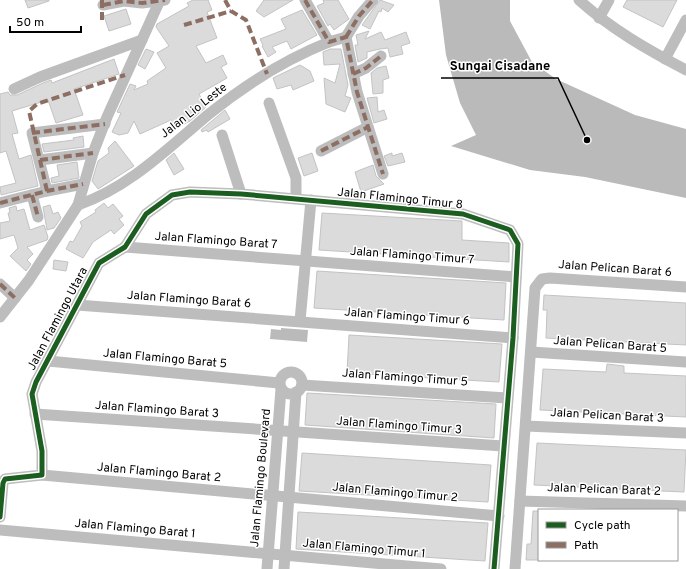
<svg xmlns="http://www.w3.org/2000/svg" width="686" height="569" viewBox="0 0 686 569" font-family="Overpass,sans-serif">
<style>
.water{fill:#bababa}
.building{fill:#dbdbdb;stroke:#c3c3c3}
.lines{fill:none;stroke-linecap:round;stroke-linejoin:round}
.street{stroke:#bdbdbd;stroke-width:11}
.quiet{stroke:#8d6e63;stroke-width:4;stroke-dasharray:8 4;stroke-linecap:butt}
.cycleway-casing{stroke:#fff;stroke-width:8}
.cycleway{stroke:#1b5e20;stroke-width:5}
.labels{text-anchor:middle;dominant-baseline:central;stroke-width:3;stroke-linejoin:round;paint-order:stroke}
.street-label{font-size:12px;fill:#000;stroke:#fff}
.leader{fill:none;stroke:#000;stroke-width:1.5}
.callout-dot{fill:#000;stroke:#fff;stroke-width:1.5}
.callout-label{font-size:13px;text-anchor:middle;font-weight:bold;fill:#000;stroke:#fff;stroke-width:3;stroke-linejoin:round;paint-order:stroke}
</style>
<rect width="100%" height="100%" fill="#fff"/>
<!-- water -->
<g class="water">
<path d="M439 0H510V21L532 62 556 79 635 115 686 129V198L585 177 530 170 451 146 476 135 460 103 446 55Z"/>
<path d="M281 328 308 330 307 342 270 339 271 329 281 330Z"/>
</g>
<!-- building -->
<g class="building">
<path d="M25 0H49V1L28 8Z"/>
<path d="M193 0H208L212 10 207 12 217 38 196 46 206 63 223 55 227 64 221 67 227 78 199 94 206 107 190 121 175 129 171 120 140 134 134 121 128 133 119 135 112 132 121 113 117 112 130 84 136 86 134 90 148 84 147 81 166 68 157 53 169 46 156 27 157 24 189 6 187 3Z"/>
<path d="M264 0H293L264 17 256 11Z"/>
<path d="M323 0H338L349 19 334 30 330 24 328 26 317 6 324 3Z"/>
<path d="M380 0 394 5 388 12 382 8 381 12 379 11 370 29 362 25Z"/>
<path d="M627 0H677L663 27 623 7Z"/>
<path d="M126 9 131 24 109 31 104 16Z"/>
<path d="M302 10 317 35 291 49 287 41 272 47 276 52 268 57 262 46 263 45 260 39 286 29 281 19Z"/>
<path d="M369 31 365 39 381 32 385 40 406 32 410 43 401 46 403 54 390 57 388 48 380 49 367 52V58L358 62 355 45H358L356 35Z"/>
<path d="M146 49 154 52 145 69 138 65Z"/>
<path d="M330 49H341L348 85 345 96 351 98 345 112 326 104 324 78 335 83 340 64 324 65 323 52Z"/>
<path d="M114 59 119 74 74 89 83 115 56 123 48 100 12 111 18 133 12 134 19 159 31 155 38 186 1 195 0 187 16 183 6 151 0 153V94L8 92 10 95H17L43 83 51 80 52 83Z"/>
<path d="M300 65 310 71 314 81 293 90 291 85 277 89 273 78Z"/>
<path d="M386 66 389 78 383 80V93L373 94 371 73 377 68Z"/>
<path d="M377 97 378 112 384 110 387 119 374 123 367 98Z"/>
<path d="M225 110 230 119 208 132 207 130 202 132 201 130Z"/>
<path d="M83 136 84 147 44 152 42 144 74 140 73 138Z"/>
<path d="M115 141 134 166 98 189 92 181 98 161 109 153 108 148Z"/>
<path d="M174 153 184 169 174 175 166 160Z"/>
<path d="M312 153 318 171 304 176 298 158Z"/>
<path d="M392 153V156L402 153 405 162 388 166 384 156Z"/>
<path d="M77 162 79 178 52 183 51 178 59 176 57 165Z"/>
<path d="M373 165 376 176 384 184 361 192 355 172Z"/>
<path d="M104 203 108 208 113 204 123 216 119 219 124 225 114 234 111 230 93 242 83 258 66 249 70 241 73 242 82 226 80 222 96 212 95 210Z"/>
<path d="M50 205 53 214 58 212 61 218 54 228 47 230 43 207Z"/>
<path d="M16 206 17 211 24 209 30 230 44 225 48 237 47 240 27 247 33 254 27 260 31 264 26 271 10 256 18 248 14 235 0 239V223L10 221 8 213H10L9 208Z"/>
<path d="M322 213 462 221V240L509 243V262L319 250Z"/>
<path d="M54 260 68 262 66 271 53 269Z"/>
<path d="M317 271 506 283 504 320 314 308Z"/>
<path d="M544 295 686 303V345L546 338 547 310H543Z"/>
<path d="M349 335 502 344 499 382 347 373Z"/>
<path d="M607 364 624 366V373L686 376V417L540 410 543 369 606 372Z"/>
<path d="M307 393 496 404 494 438 305 425Z"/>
<path d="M537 443 686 450 684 492 534 485Z"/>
<path d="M302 453 491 465 488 502 299 491Z"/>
<path d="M533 511H539V560H526L527 544H531Z"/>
<path d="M298 512 488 523 485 561 296 549Z"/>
</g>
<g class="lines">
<!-- street -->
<g class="street">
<path d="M305 0 329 42 346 37 357 92 383 174"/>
<path d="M579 0C611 29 648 50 686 70"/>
<path d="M103 5 124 1 142 3 165 0"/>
<path d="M599 18 609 0"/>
<path d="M346 37 359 16 373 0"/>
<path d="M665 59 686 20"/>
<path d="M353 74 366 68 381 56"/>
<path d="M14 89 40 77 142 40"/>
<path d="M269 103 296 178V198"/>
<path d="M222 135 241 194"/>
<path d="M321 151 368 127"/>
<path d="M40 160 93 153"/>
<path d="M47 191 32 133 105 124"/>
<path d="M32 195 38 217"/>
<path d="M0 203 47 191 83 184"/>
<path d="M78 205C130 187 168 148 209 114 245 85 286 59 329 42"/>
<path d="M125 247 516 277"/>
<path d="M0 284 15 298"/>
<path d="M77 305 513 338"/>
<path d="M0 317 29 280 78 205 93 153 107 117 160 0"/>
<path d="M300 321 311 200"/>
<path d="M531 352 686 362"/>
<path d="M48 361 279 383"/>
<circle cx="291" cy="383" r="11"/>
<path d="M302 385 507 398"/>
<path d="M35 414 503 446"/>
<path d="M526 426 686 433"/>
<path d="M42 475 499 516"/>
<path d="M520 501 686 506"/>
<path d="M0 517 3 483 5 479 42 475V451L32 394 36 382 99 263 125 247 146 214 172 195 190 192 241 194 463 214 510 230 518 244 513 338 494 569"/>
<path d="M0 530 441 569"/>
<path d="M267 569 281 389"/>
<path d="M284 569 296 392"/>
<path d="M515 569 535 288 542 279 550 278 686 287"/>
</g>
<!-- quiet -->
<g class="quiet">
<path d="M225 0 231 11 246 20 267 74"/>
<path d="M305 0 329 42 346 37 357 92 383 174"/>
<path d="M103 5 124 1 142 3 165 0"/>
<path d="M102 20V0"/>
<path d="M184 25 231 11"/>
<path d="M346 37 359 16 373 0"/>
<path d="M353 74 366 68 381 56"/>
<path d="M32 133 105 124"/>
<path d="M321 151 368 127"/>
<path d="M40 160 93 153"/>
<path d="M47 191 29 111 37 104 125 75"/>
<path d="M32 195 38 217"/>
<path d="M0 203 47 191 83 184"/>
<path d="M0 284 15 298"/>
</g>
<defs>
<path id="cycleway" d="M0 517 3 483 5 479 42 475V451L32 394 36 382 99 263 125 247 146 214 172 195 190 192 241 194 463 214 510 230 518 244 513 338 494 569"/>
</defs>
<!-- cycleway casing -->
<use href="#cycleway" class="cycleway-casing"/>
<!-- cycleway -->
<use href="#cycleway" class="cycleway"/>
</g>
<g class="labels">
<!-- street labels -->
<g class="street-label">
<text transform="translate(194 111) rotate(-38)">Jalan Lio Leste</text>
<text transform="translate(400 199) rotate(6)">Jalan Flamingo Timur 8</text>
<text transform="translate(216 241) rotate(4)">Jalan Flamingo Barat 7</text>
<text transform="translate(412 256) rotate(4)">Jalan Flamingo Timur 7</text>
<text transform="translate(615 269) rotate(4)">Jalan Pelican Barat 6</text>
<text transform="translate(189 300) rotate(4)">Jalan Flamingo Barat 6</text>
<text transform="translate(407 317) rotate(4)">Jalan Flamingo Timur 6</text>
<text transform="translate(58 319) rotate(-62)">Jalan Flamingo Utara</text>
<text transform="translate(610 345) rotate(4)">Jalan Pelican Barat 5</text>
<text transform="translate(165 359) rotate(5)">Jalan Flamingo Barat 5</text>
<text transform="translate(405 378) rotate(4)">Jalan Flamingo Timur 5</text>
<text transform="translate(157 410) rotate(4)">Jalan Flamingo Barat 3</text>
<text transform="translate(607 416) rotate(3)">Jalan Pelican Barat 3</text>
<text transform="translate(399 426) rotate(4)">Jalan Flamingo Timur 3</text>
<text transform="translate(159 473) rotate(5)">Jalan Flamingo Barat 2</text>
<text transform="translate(261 478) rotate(-85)">Jalan Flamingo Boulevard</text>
<text transform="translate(604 490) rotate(2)">Jalan Pelican Barat 2</text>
<text transform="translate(395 493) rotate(5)">Jalan Flamingo Timur 2</text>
<text transform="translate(135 529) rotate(5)">Jalan Flamingo Barat 1</text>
<text transform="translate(364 549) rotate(5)">Jalan Flamingo Timur 1</text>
</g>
</g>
<!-- callouts -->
<path class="leader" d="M587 140L558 78H441"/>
<circle class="callout-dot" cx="587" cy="140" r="4"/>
<g class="callout-label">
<text x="500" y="70">Sungai Cisadane</text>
</g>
<!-- legend -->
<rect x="538" y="509" width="140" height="52" fill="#ffffff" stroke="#999999"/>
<rect x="546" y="522" width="20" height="6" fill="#1b5e20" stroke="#999999"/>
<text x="574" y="529" font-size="12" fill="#000000">Cycle path</text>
<rect x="546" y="542" width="20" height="6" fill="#8d6e63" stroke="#999999"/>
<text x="574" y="549" font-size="12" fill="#000000">Path</text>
<!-- scale -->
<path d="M10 26v6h71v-6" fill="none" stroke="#000000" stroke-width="2"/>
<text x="16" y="26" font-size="12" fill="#000000" stroke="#ffffff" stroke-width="3" paint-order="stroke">50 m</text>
</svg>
